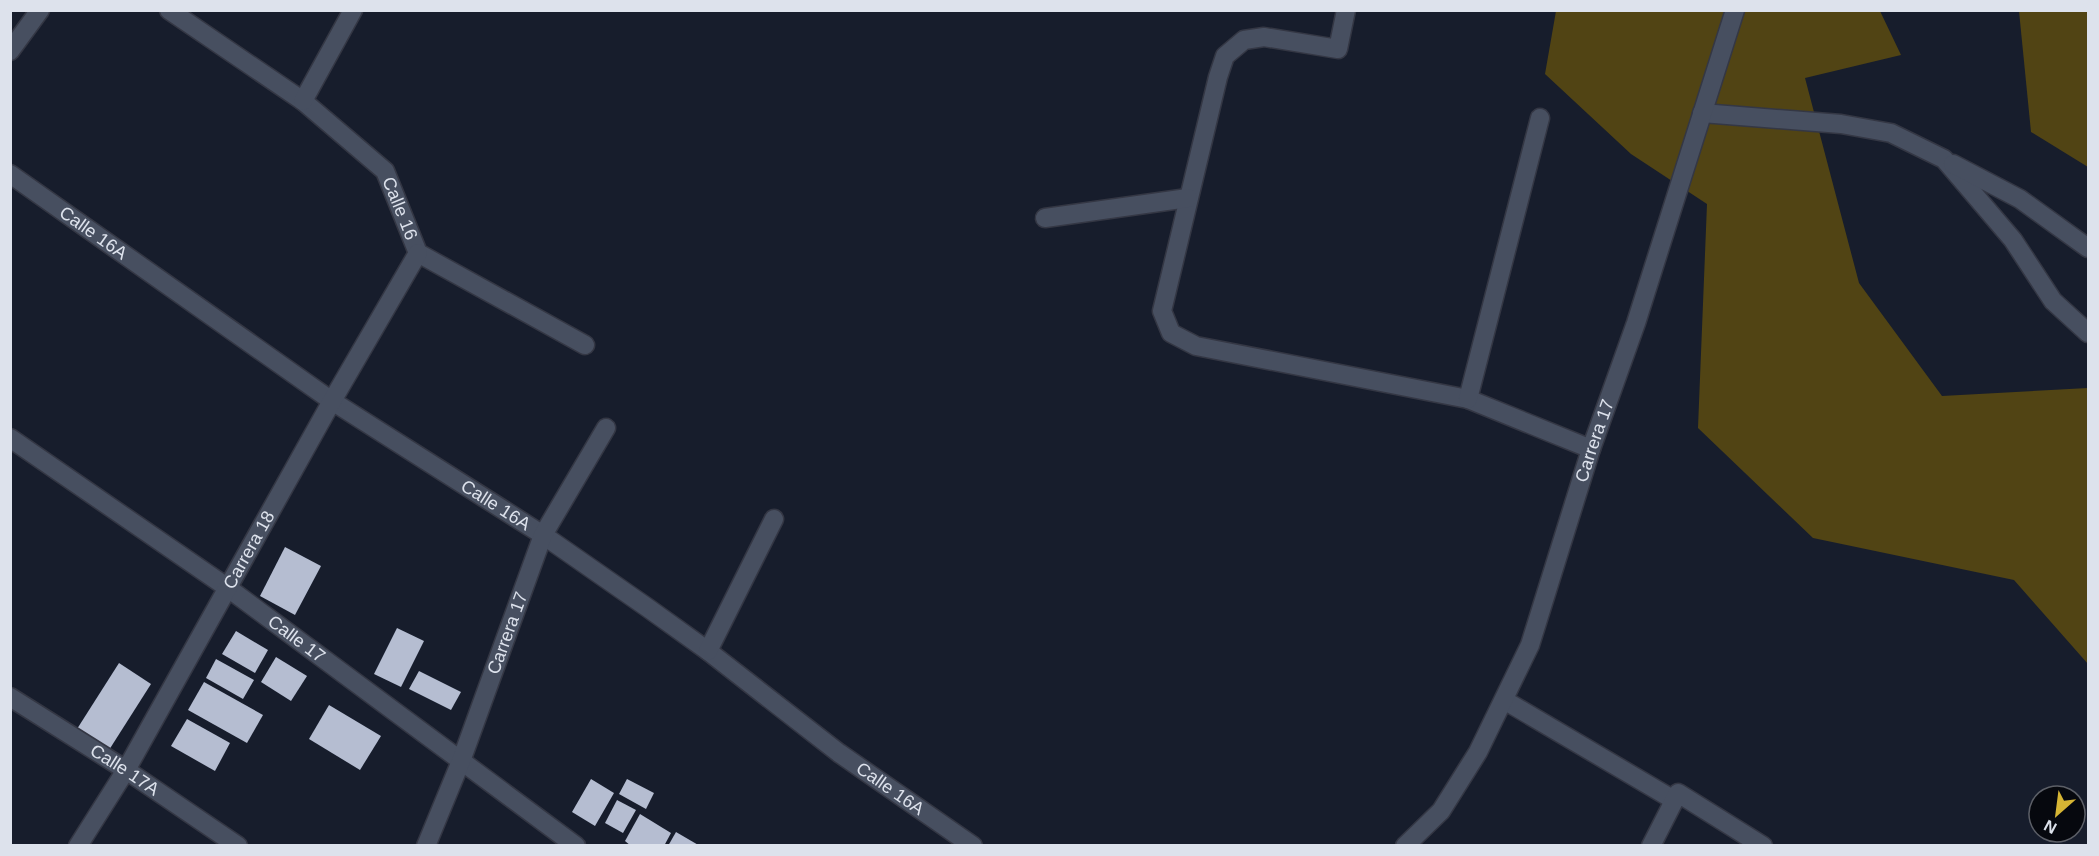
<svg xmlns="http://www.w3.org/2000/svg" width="2099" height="856" viewBox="0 0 2099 856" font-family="Arial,sans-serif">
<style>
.green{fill:#514414}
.building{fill:#b5bdd1}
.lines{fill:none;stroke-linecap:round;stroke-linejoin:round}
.lane-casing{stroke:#343744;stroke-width:21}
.street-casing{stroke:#343744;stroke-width:21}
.lane{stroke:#474f60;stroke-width:18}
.street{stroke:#474f60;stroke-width:18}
.labels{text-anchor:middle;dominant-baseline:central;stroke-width:6;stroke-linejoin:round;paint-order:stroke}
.street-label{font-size:18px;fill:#dde2ec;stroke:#06080e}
</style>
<rect width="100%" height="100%" fill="#171d2c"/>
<!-- green -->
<g class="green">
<path d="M1556 11H1880L1901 55 1805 78 1859 283 1942 396 2088 388V664L2014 580 1813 538 1698 428 1707 204 1631 154 1545 74Z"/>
<path d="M2019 11H2088V167L2031 132Z"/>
</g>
<!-- building -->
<g class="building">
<path d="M285 547 321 566 295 615 260 596Z"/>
<path d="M397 628 424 641 401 687 374 674Z"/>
<path d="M236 631 268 650 255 673 222 654Z"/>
<path d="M276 657 307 676 291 701 261 682Z"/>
<path d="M216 659 254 680 243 699 206 678Z"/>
<path d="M119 663 151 684 109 750 77 729Z"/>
<path d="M419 671 461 692 451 710 409 689Z"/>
<path d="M204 682 263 715 247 743 188 710Z"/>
<path d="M329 705 381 736 360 770 309 739Z"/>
<path d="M187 719 230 743 215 771 171 746Z"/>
<path d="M591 779 614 793 595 826 572 812Z"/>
<path d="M627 779 654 793 646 809 619 794Z"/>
<path d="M617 800 636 810 623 833 605 823Z"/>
<path d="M640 814 671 833 664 846H631L625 841Z"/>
<path d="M676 832 700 846H668Z"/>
</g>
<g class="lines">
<defs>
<g id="lane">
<path d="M1504 700 1674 800"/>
<path d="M1651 846 1678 793 1763 846"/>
</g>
<g id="street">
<path id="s1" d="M169 10 303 101 385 171 418 253 585 345"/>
<path d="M1346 10 1338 49 1264 37 1244 40 1225 56 1218 77 1162 311 1171 333 1196 346 1468 399 1591 449"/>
<path d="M10 51 40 10"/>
<path d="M303 101 353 10"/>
<path d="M1702 113 1841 124 1891 133 1944 159 2013 240 2053 301 2088 333"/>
<path d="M1953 164 2020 199 2088 248"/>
<path id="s2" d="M10 174 332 401 543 535 648 608 708 651 839 753 973 846"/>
<path d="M1045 218 1188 198"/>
<path d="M1468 399 1540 118"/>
<path id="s3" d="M10 438 228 588 576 846"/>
<path d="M708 651 774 519"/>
<path id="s4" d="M10 697 126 770 238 846"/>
<path id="s5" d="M78 846 126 770 332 401 418 253"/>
<path id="s6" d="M426 846 461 761 543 535 606 428"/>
<path id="s7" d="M1405 846 1441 811 1478 752 1530 645 1591 449 1636 323 1735 10"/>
</g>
</defs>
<!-- lane casing -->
<use href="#lane" class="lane-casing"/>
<!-- street casing -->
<use href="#street" class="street-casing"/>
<!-- lane -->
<use href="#lane" class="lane"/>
<!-- street -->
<use href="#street" class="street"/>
</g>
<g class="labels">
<!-- street labels -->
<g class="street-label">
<text stroke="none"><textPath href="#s1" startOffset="310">Calle 16</textPath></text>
<text stroke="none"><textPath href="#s2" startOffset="102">Calle 16A</textPath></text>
<text stroke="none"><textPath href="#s7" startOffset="453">Carrera 17</textPath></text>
<text stroke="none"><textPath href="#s2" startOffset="588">Calle 16A</textPath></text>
<text stroke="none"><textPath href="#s5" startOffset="342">Carrera 18</textPath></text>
<text stroke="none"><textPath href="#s6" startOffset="228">Carrera 17</textPath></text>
<text stroke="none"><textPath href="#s3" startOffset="350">Calle 17</textPath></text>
<text stroke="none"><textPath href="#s4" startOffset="136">Calle 17A</textPath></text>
<text stroke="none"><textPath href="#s2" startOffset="1074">Calle 16A</textPath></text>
</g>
</g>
<!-- border -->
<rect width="2099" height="856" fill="none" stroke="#dde2ec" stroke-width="24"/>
<!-- north arrow -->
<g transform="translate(2057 814) rotate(208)"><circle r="28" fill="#06080e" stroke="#5c5f67" stroke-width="1.5"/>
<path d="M0-4.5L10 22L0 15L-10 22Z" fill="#d6b534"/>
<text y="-9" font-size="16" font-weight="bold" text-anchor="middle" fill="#dde2ec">N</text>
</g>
</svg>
